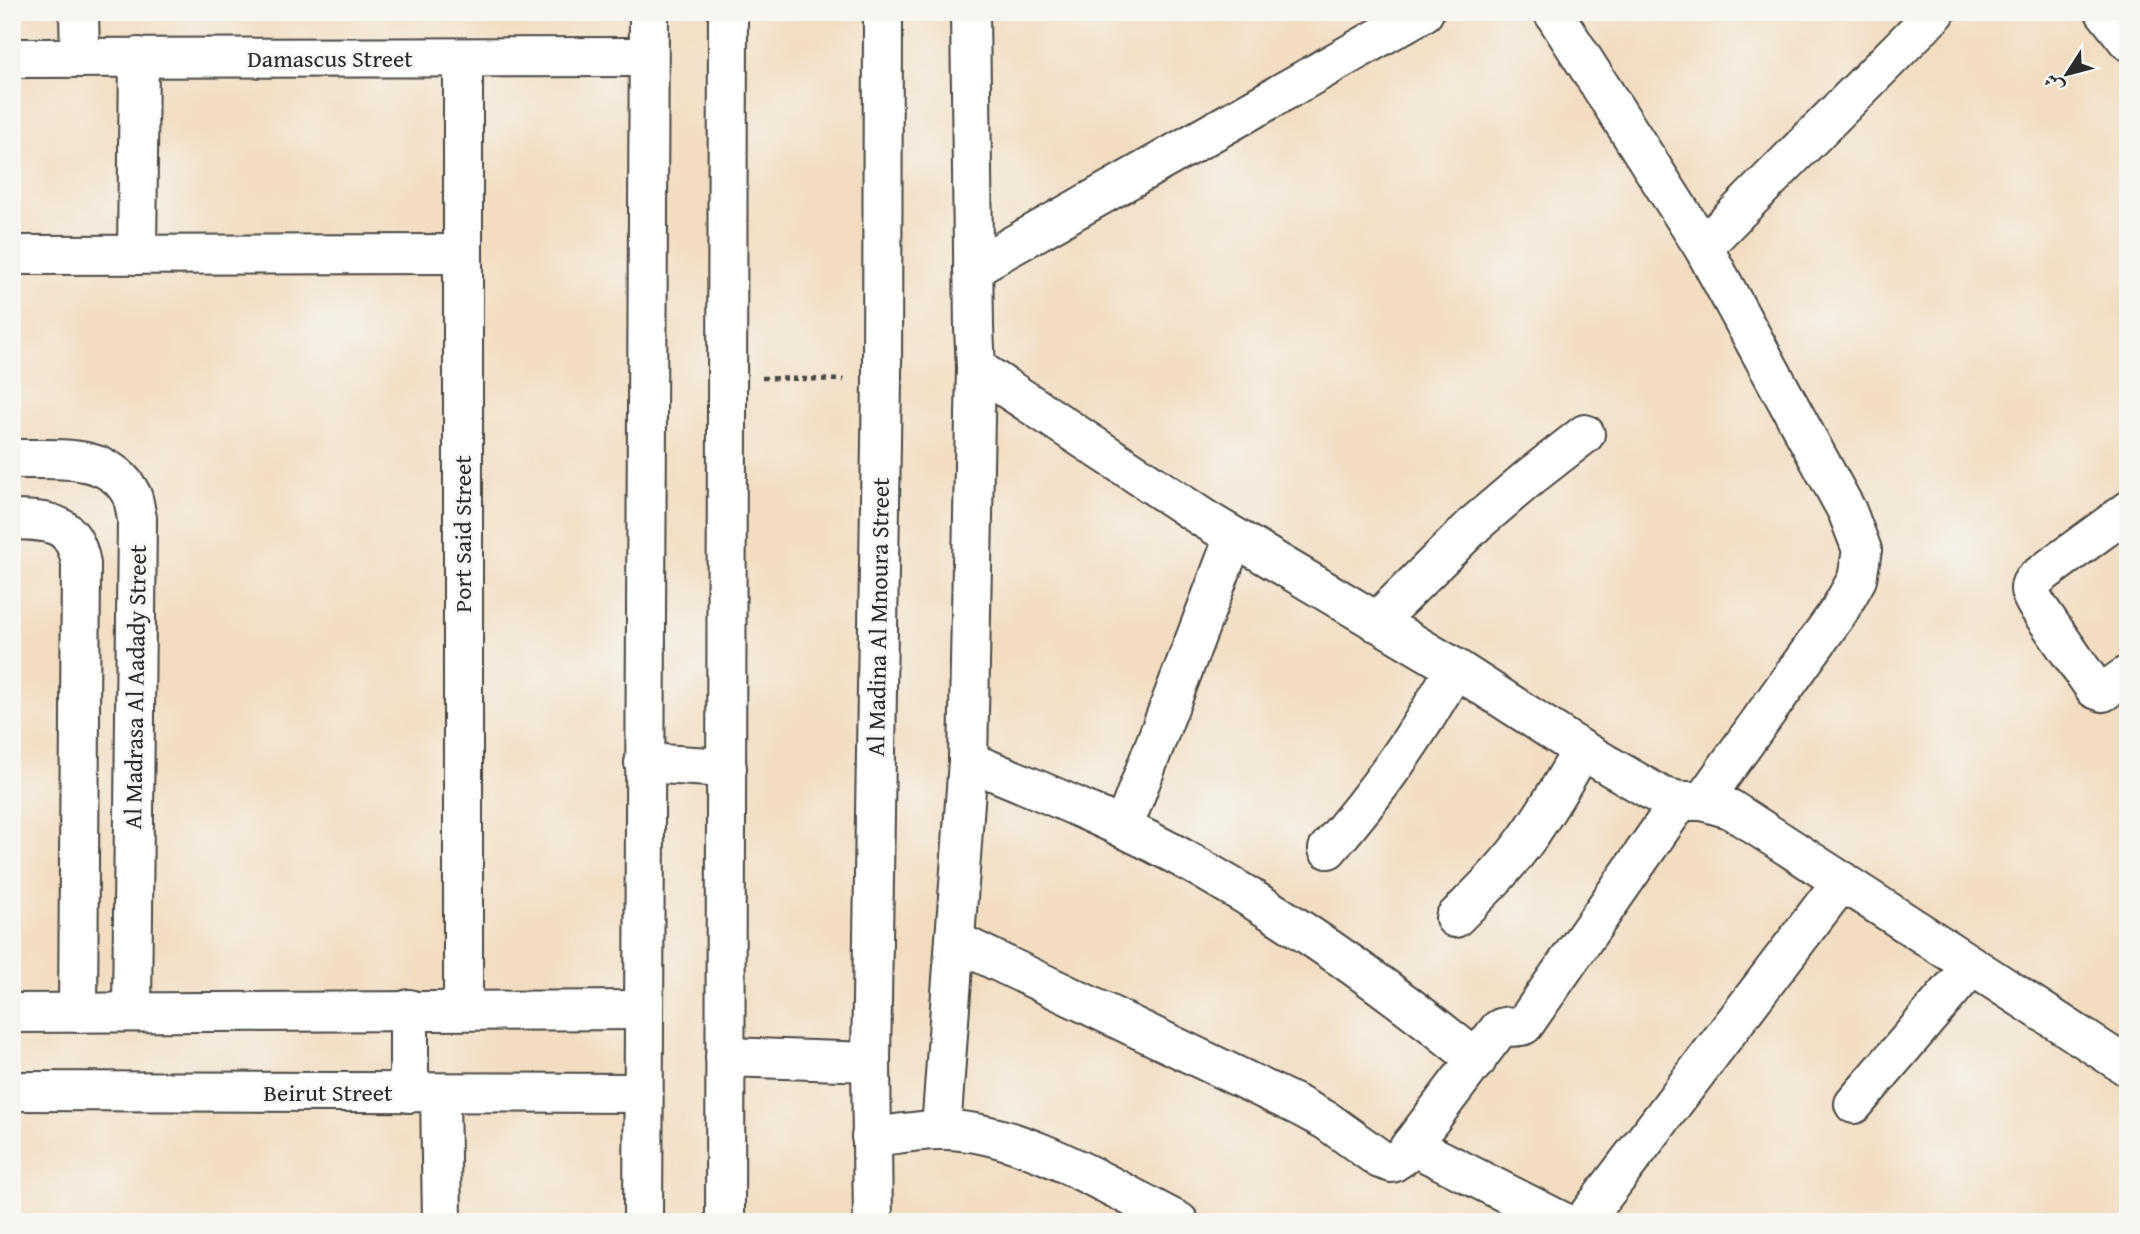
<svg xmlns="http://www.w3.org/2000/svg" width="2140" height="1234" viewBox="0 0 2140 1234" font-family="'Gentium Book Plus',Amiri,serif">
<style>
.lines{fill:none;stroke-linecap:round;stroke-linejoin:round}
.minor-casing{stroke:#494642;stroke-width:42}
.major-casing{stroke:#494642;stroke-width:42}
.path{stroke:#494642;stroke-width:4.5;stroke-dasharray:5 5;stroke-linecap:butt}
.minor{stroke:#fff;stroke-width:38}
.major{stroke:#fff;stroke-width:38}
.labels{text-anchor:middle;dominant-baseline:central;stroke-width:5;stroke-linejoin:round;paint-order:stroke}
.street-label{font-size:24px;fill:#2b2b2b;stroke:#f6f6f2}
</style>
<rect width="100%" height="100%" fill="#f6f6f2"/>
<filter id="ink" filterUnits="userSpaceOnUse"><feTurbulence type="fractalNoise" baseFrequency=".0143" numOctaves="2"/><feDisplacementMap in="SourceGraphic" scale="14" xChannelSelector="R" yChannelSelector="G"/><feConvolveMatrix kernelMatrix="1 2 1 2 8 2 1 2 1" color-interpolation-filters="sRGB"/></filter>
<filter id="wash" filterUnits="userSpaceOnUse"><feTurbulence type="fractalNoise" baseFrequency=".00686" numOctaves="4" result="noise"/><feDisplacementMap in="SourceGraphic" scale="28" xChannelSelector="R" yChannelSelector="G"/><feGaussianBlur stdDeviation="1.57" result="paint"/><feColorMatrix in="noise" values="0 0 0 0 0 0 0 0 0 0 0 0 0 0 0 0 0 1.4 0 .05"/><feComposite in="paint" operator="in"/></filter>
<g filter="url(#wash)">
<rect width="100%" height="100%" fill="#f2ddc1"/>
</g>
<g filter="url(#ink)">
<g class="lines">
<defs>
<g id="minor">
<path d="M79 12 80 58"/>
<path d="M1553 12 1703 247 1847 511 1862 550 1857 579 1839 611 1703 801"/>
<path d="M2105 12 2128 41"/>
<path d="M12 58 648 57"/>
<path d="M1703 247 1936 12"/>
<path d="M12 255 462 254"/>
<path d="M137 255 139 57"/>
<path d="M973 268 1424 12"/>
<path d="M976 368 1206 520 1455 668 1582 750 1661 796 1680 801H1703L1730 809 2128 1067"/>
<path d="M12 459C54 460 111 451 132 496 135 503 135 511 137 518L132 1012"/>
<path d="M2128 511 2035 579C2026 587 2031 595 2036 604L2095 689 2103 692 2128 675"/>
<path d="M12 520C49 521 74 521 81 564L78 1013"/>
<path d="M1376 622 1476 523 1530 477 1585 434"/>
<path d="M968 761C1047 793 1126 826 1200 868 1298 924 1389 988 1477 1060"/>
<path d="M1123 828 1234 537"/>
<path d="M1328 849C1379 790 1417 736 1455 668"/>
<path d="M1455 918C1481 892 1507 867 1528 837 1548 809 1565 780 1582 750"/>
<path d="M955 941 1299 1106 1327 1121 1380 1159 1392 1163 1403 1156 1499 1029C1508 1024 1515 1029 1524 1025L1680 801"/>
<path d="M409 1009V1093"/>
<path d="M463 1009V58"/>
<path d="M12 1013 643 1010"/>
<path d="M12 1091 643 1093"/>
<path d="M440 1093 442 1222"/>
<path d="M1854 1104 1972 966"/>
<path d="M941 1130 968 761 976 368 974 328 970 12"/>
<path d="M871 1137C893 1135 917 1130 940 1130 1017 1128 1110 1187 1179 1222"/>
<path d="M1411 1145 1563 1222"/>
<path d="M643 1222 649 12"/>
<path d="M1583 1222 1842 881"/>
</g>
<g id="major">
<path d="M644 763 727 768"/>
<path d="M725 1057 871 1062"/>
<path d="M725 1222 728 12"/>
<path d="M873 1222 871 1062 882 380 883 12"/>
</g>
</defs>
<!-- minor casing -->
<use href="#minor" class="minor-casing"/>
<!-- major casing -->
<use href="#major" class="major-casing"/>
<!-- path -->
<path class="path" d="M762 378 844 380"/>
<!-- minor -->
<use href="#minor" class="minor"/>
<!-- major -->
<use href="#major" class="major"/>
</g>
</g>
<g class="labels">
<!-- street labels -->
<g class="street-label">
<text x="330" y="58">Damascus Street</text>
<text transform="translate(462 534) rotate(-90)">Port Said Street</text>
<text transform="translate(878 617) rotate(-89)">Al Madina Al Mnoura Street</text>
<text transform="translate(135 687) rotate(-89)">Al Madrasa Al Aadady Street</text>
<text x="328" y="1092">Beirut Street</text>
</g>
</g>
<!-- margin -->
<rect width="2140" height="1234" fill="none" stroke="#f6f6f2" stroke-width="42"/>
<!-- north arrow -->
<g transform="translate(2067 74) rotate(234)" stroke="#f6f6f2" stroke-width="5" paint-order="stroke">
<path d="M0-5L12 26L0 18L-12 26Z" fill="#2b2b2b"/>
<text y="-10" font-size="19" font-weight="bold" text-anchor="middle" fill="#2b2b2b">ش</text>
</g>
</svg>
